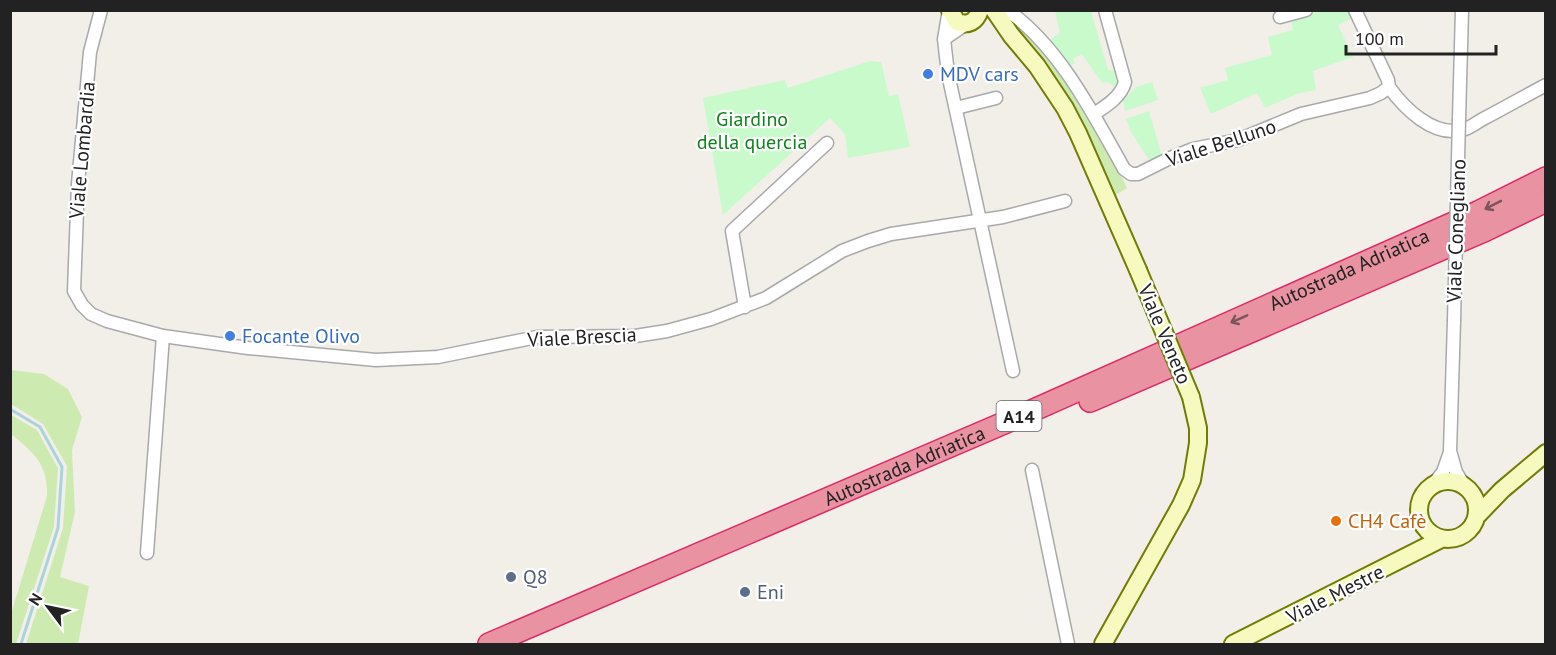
<svg xmlns="http://www.w3.org/2000/svg" width="1556" height="655" font-family="'PT Sans',sans-serif">
	<style>
		.grass { fill: #cdebb0 }
		.park { fill: #c8facc }
		.lines { fill: none; stroke-linecap: round; stroke-linejoin: round }
		.stream { stroke: #aad3df; stroke-width: 3 }
		.street-casing { stroke: #a9a9a9; stroke-width: 15 }
		.secondary-casing { stroke: #707d05; stroke-width: 20 }
		.highway-casing { stroke: #dc2a67; stroke-width: 24 }
		.street { stroke: #fff; stroke-width: 12 }
		.secondary { stroke: #f7fabf; stroke-width: 16 }
		.highway { stroke: #e892a2; stroke-width: 21 }
		.street-bridge-casing { stroke: #a9a9a9; stroke-width: 15; stroke-linecap: butt }
		.secondary-bridge-casing { stroke: #707d05; stroke-width: 20; stroke-linecap: butt }
		.street-bridge { stroke: #fff; stroke-width: 12 }
		.secondary-bridge { stroke: #f7fabf; stroke-width: 16 }
		.oneway { stroke: #7b545c }
		.shop-dot { fill: #3f7fe0; stroke: #fff; stroke-width: 2 }
		.food-dot { fill: #e8710a; stroke: #fff; stroke-width: 2 }
		.service-dot { fill: #5c6f8a; stroke: #fff; stroke-width: 2 }
		.labels { text-anchor: middle; dominant-baseline: central; stroke-width: 4.5; stroke-linejoin: round; paint-order: stroke }
		.shield { fill: #fff; stroke: #646464; stroke-width: 1.5 }
		.shield-label { font-size: 18px; font-weight: bold; fill: #222 }
		.shop-label { font-size: 20px; fill: #366cbe; stroke: #fff; text-anchor: start }
		.park-label { font-size: 20px; fill: #0c8416; stroke: #fff }
		.street-label { font-size: 20px; fill: #222; stroke: #fff }
		.food-label { font-size: 20px; fill: #c56008; stroke: #fff; text-anchor: start }
		.service-label { font-size: 20px; fill: #4e5e75; stroke: #fff; text-anchor: start }
	</style>
	<rect width="100%" height="100%" fill="#f2efe9"/>
	<path class="grass" d="M1003,19L1011,20L1055,65L1098,130L1127,188L1114,196L1103,173Z
		M11,370L44,374L68,389L82,417L72,450L75,512L60,577L89,586L78,644H26L63,528L67,466L43,424L11,404Z
		M11,415L37,430L58,468L54,527L16,644H11V614L47,496C48,464 34,453 11,434Z"/>
	<path class="park" d="M1055,11H1091L1108,70H1113L1117,82L1114,87L1108,82L1102,83L1082,54L1073,59L1075,63L1071,66L1048,41L1060,33Z
		M1321,11H1350L1352,18L1338,25L1353,57L1313,71L1316,90L1297,94L1265,108L1257,93L1211,114L1200,88L1228,80L1225,68L1272,55L1268,37L1293,30L1291,19Z
		M870,61L881,62L889,96L898,94L910,147L848,158L845,134L830,118L723,215L703,98L785,80L788,88Z
		M1152,82L1158,100L1125,111L1123,101L1136,87Z
		M1149,111L1162,156L1149,160L1131,132L1126,119Z"/>
	<g class="lines">
		<path class="stream" d="M10,409L40,427L62,467L58,528L21,644"/>
		<g class="street-casing">
			<path id="street" d="M101,10L90,52L78,184L74,291L82,305L91,314L107,321L163,336L248,348L376,360L438,357L537,337L635,336L667,331L711,319L766,298L842,251L868,241L891,234L1003,217L1065,201
				M949,10L944,39L966,24
				M1007,10C1059,46 1094,115 1124,169L1131,174H1138L1170,158L1193,149L1238,140L1301,114L1370,98L1381,93L1389,87L1388,80L1355,10
				M1280,17L1306,10
				M944,39L948,74L1013,371
				M1389,87C1404,108 1433,137 1462,130C1469,129 1477,122 1483,119C1504,108 1525,96 1546,85
				M956,108L996,98
				M1094,114C1106,106 1121,97 1125,82L1105,10
				M1459,119L1462,10
				M745,307L732,231L827,143
				M1454,321L1450,451L1456,472L1465,487
				M1032,470L1068,644
				M1432,486L1443,472L1450,452
				M147,553L163,336"/>
		</g>
		<g class="secondary-casing">
			<path id="secondary" d="M950,10L957,22C968,26 976,22 980,10
				M994,10L1011,35L1037,66L1065,108L1078,133L1138,270
				M1419 510a29 29 0 1 1 58 0a29 29 0 1 1-58 0Z
				M1476,517L1502,490L1546,453
				M1103,644L1181,505L1192,480L1198,443V428L1191,397
				M1233,644L1441,539"/>
		</g>
		<g class="highway-casing">
			<g id="highway">
				<path d="M1090,401L1486,230L1546,201"/>
				<path id="s1" d="M489,644L1018,417L1478,212L1546,178"/>
			</g>
		</g>
		<use href="#street" class="street"/>
		<use href="#secondary" class="secondary"/>
		<use href="#highway" class="highway"/>
		<g class="street-bridge-casing">
			<path id="street-bridge" d="M1454,321L1459,119"/>
		</g>
		<g class="secondary-bridge-casing">
			<path id="secondary-bridge" d="M1138,270L1191,397"/>
		</g>
		<use href="#street-bridge" class="street-bridge"/>
		<use href="#secondary-bridge" class="secondary-bridge"/>
	</g>
	<defs><path id="oneway-shaft" d="M-6 0H5M1.5-3L5.5 0L1.5 3" fill="none" stroke-width="1.6" stroke-linecap="round" stroke-linejoin="round" transform="scale(1.5)"/></defs>
	<g class="oneway">
		<use href="#oneway-shaft" transform="translate(1493 205) rotate(153)"/>
		<use href="#oneway-shaft" transform="translate(1239 319) rotate(156)"/>
	</g>
	<g class="shop-dot">
		<circle cx="928" cy="74" r="6"/>
		<circle cx="230" cy="336" r="6"/>
	</g>
	<circle class="food-dot" cx="1336" cy="521" r="6"/>
	<g class="service-dot">
		<circle cx="511" cy="577" r="6"/>
		<circle cx="745" cy="592" r="6"/>
	</g>
	<g class="labels">
		<rect class="shield" x="996.5" y="401" width="45" height="30" rx="4.5"/>
		<g class="shield-label">
			<text x="1019" y="416">A14</text>
		</g>
		<g class="shop-label">
			<text x="940" y="74">MDV cars</text>
			<text x="242" y="336">Focante Olivo</text>
		</g>
		<g class="park-label">
			<text x="752" y="119">Giardino<tspan x="752" dy="23">della quercia</tspan></text>
		</g>
		<g class="street-label">
			<text transform="translate(1221 143) rotate(-18)">Viale Belluno</text>
			<text transform="translate(82 150) rotate(-85)">Viale Lombardia</text>
			<text transform="translate(1456 231) rotate(-88)">Viale Conegliano</text>
			<text stroke="none"><textPath href="#s1" startOffset="938">Autostrada Adriatica</textPath></text>
			<text transform="translate(1165 334) rotate(67)">Viale Veneto</text>
			<text transform="translate(582 337) rotate(-3)">Viale Brescia</text>
			<text stroke="none"><textPath href="#s1" startOffset="452">Autostrada Adriatica</textPath></text>
			<text transform="translate(1335 594) rotate(-27)">Viale Mestre</text>
		</g>
		<g class="food-label">
			<text x="1348" y="521">CH4 Cafè</text>
		</g>
		<g class="service-label">
			<text x="523" y="577">Q8</text>
			<text x="757" y="592">Eni</text>
		</g>
	</g>
	<rect width="1556" height="655" fill="none" stroke="#222222" stroke-width="24"/>
	<g transform="translate(48 607) rotate(302)" stroke="#ffffff" stroke-width="4.5" paint-order="stroke">
	<path d="M0-4.5L10 22L0 15L-10 22Z" fill="#222222"/>
	<text y="-9" font-size="16" font-weight="bold" text-anchor="middle" fill="#222222">N</text>
	</g>
	<path d="M1346 45v9h150v-9" fill="none" stroke="#222222" stroke-width="3"/>
	<text x="1355" y="45" font-size="18" fill="#222222" stroke="#ffffff" stroke-width="4.5" paint-order="stroke">100 m</text>
</svg>
